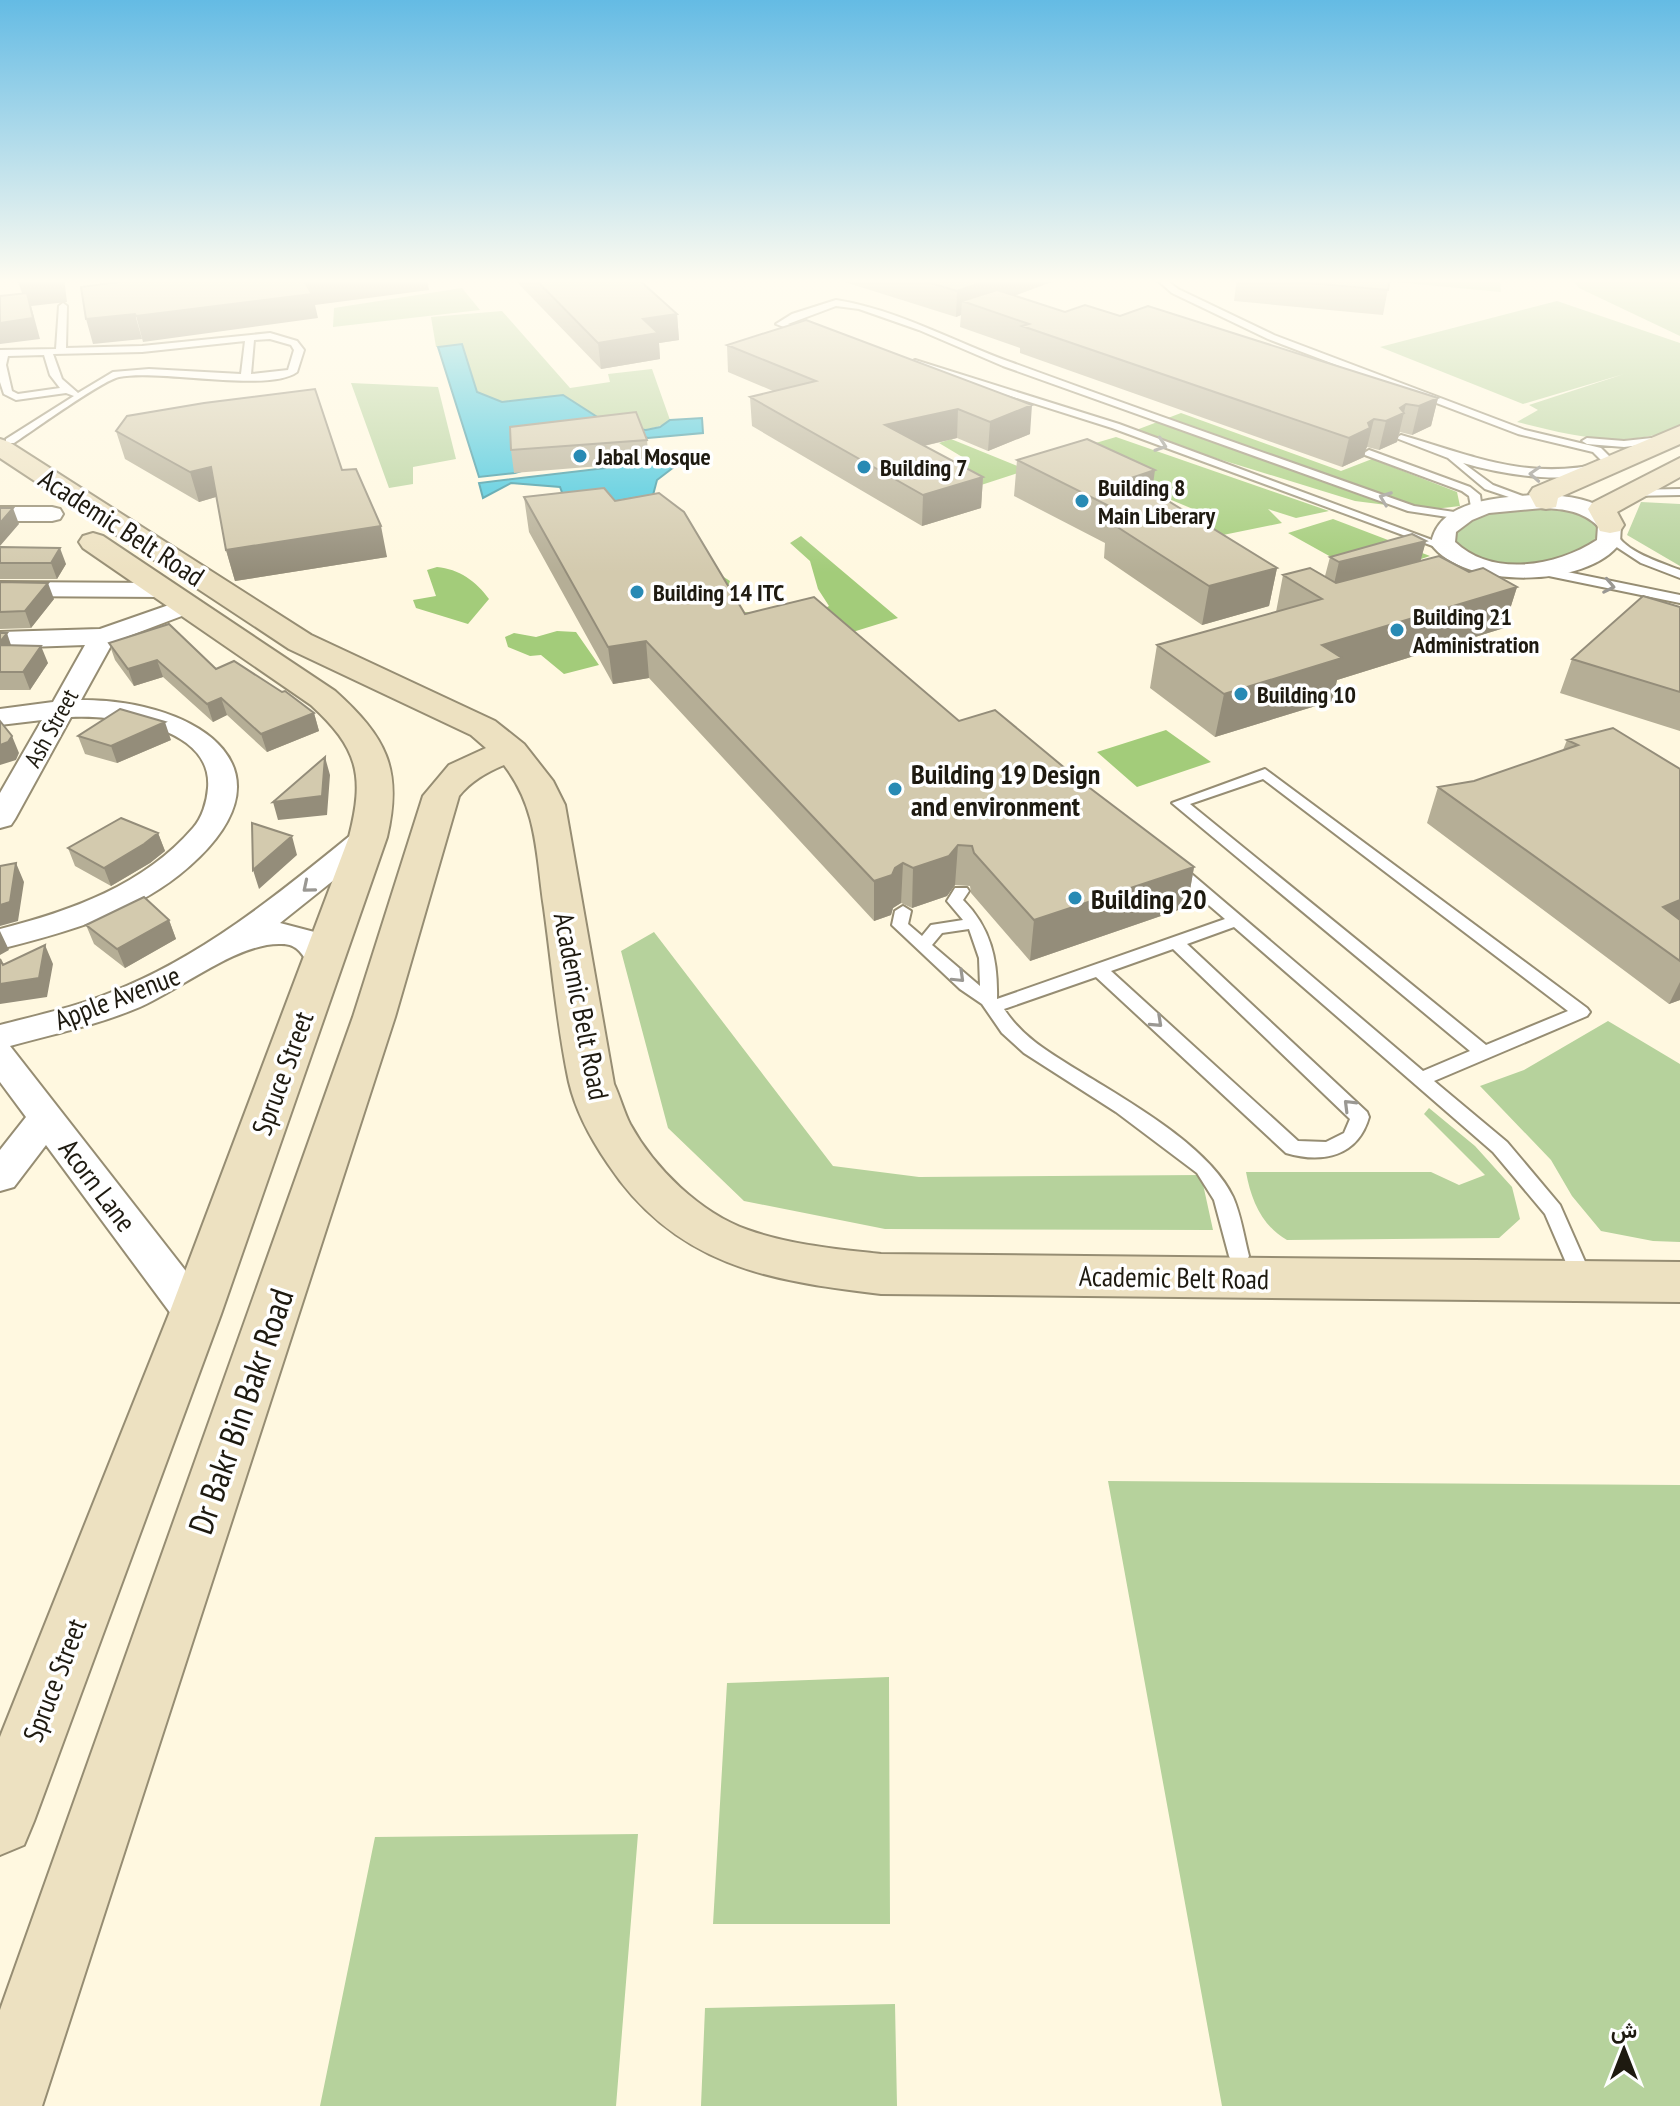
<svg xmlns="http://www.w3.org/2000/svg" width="1680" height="2106" font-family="'PT Sans Narrow',Vazirmatn,sans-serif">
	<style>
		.green { fill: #b6d29c }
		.forest { fill: #a3cc7a }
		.water { fill: #3ec5dd; stroke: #3492a0; stroke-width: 2 }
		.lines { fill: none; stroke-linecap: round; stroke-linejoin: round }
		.lane-casing { stroke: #968d73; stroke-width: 4 }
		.street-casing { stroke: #968d73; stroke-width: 4 }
		.secondary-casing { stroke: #968d73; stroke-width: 4 }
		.lane { fill: #fff; fill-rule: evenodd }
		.street { fill: #fff; fill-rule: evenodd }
		.secondary { fill: #ede1c1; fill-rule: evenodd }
		.wall { fill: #b5ae96 }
		.shaded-wall { fill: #948d7a }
		.building { fill: #d3caae; stroke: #948d7a; stroke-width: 2 }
		.oneway { stroke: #9a9893 }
		.poi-dot { fill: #288ab4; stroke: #fff; stroke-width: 3 }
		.labels { text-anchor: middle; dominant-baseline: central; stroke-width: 7; stroke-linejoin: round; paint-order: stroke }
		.far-poi-label { font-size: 24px; font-weight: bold; fill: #1e1a10; stroke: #fff; text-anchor: start }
		.far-street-label { font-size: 24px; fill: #1e1a10; stroke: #fff }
		.street-label { font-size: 28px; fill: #1e1a10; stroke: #fff }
		.poi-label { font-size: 28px; font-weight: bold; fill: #1e1a10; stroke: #fff; text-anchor: start }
		.near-street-label { font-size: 34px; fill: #1e1a10; stroke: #fff }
	</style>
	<rect width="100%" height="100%" fill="#fff8e0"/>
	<path class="green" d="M1352,278H1500L1501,292Z
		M1570,278H1628L1680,283V336L1579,288Z
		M462,288L480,310L333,327L334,308Z
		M1557,301L1680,343V426C1628,451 1569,435 1517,422L1538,410L1529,405L1624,374L1523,404L1380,347Z
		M502,311L570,388L610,382L608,374L652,369L670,420C635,447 564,411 525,402C517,400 508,403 500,401C492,400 484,395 477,392L462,345L436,347L431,317Z
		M351,383L438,387L456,459L413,467V484L389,488Z
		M1641,502L1680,504V566L1627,535Z
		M1530,505L1582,512L1598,525L1599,534C1579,562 1500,573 1470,557C1464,553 1457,545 1452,540C1466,511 1502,510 1530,505Z
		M654,932L833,1166L919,1177L1201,1175L1213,1230L885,1229L744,1201L668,1128L621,951Z
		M1608,1021L1680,1064V1242L1653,1241L1601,1231L1572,1196L1551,1160L1480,1086L1524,1070Z
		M1429,1108L1475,1146L1512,1187L1520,1219L1499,1238L1287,1240C1262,1226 1251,1200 1246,1172H1431L1459,1185L1485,1175L1424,1114Z
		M1108,1481L1680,1485V2106H1222Z
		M889,1677L890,1924H713L727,1683Z
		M638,1834L616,2106H320L375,1837Z
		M895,2004L897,2106H701L705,2008Z"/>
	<path class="forest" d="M1181,413L1341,471L1372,459L1457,492L1460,506L1426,510L1355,501L1131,432Z
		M1116,437L1329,511L1296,518L1268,509L1282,523L1223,535L1195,526L1212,517L1088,465L1065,452Z
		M951,439L1027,470L975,487L928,468L964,458L939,443Z
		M1333,519L1430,556L1367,577L1288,533Z
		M801,536L898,618L830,639L749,648L719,574L730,581L726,592L738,612L815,614L829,606L818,589L810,561L790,543Z
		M437,567C459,569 476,581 489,599L468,624L416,608L413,600L436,596L427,570Z
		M557,631L576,632L599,665L564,674L541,655L530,656L508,647L505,637L514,633L536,637Z
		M1166,730L1211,762L1137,787L1097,752Z"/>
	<path class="water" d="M462,344L477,392L502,402L563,395L613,427L646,430L660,427L670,420L702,418L703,433L648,438L638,435L515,473L479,477L438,347Z
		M699,457L702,462L674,467L657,480L653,495L568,509L560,487L511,483L483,498L479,483Z"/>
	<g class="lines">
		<g class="lane-casing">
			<path id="lane" d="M1155,278H1164L1178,289L1274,335L1525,430L1601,448L1617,464C1579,488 1505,475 1463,463L1493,485L1539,502L1533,505L1485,489L1448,458L1396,438L1401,435C1473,456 1527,481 1604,463L1593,452L1518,434L1268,339L1172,293Z
				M836,300C899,310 954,342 1013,363C1146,412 1280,458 1414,506L1461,513L1467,516L1461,519L1408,511L1003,366L919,330L859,309L836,306L788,324L813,332L810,337L776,324L792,314Z
				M63,303L67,306L66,348L142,346L270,333L297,341L304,350L297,372C269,393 160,369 119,377C101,381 34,430 14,443H6V439L74,396L66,393L16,400L4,394L0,382V350L56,349L59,306ZM270,339L291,345L294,350L288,370L251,374L254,340ZM245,341L241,374L149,369L113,372L78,393L62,379L53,354L142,352ZM44,355L50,375L60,388L18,394L12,391L6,365L8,356Z
				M915,360L1119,424L1451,547L1441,549L1112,428L912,365L910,363Z
				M1661,437L1665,438V442L1624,447L1587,444L1582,441L1587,438L1624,441Z
				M1369,450L1470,487L1480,495L1482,510L1472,512L1469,496L1462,491L1365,455L1364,453Z
				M1680,489V495L1629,496L1623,493L1629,490Z
				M1607,531H1615C1624,552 1660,562 1680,570V578L1641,563L1609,542Z
				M1538,566L1680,595V603L1534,573L1532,570Z
				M1265,769L1587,1008L1590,1012L1587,1016L1434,1081L1507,1142L1560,1205L1594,1282L1591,1288L1584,1290L1577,1288L1545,1214L1493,1152L1234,927L1187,944L1367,1112L1369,1117C1358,1156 1323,1164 1286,1153L1096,977L1004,1009C1023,1038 1050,1053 1079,1071C1126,1100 1209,1146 1233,1197C1241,1215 1244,1237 1249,1256L1246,1262L1239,1264L1232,1262L1229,1256L1214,1200L1197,1173L1116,1112L1024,1053L1002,1033L982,1004L960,989L892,925L895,911L903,906L911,911L908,924L922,936L931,925L963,920L947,901L955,888H967L969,891L963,900C991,928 998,960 997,999L1225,919L1169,871L1167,868L1175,863L1181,865L1423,1071L1470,1051L1172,803ZM1263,779L1568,1011L1486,1045L1190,804ZM969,929L979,958L980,986L932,945L942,933ZM1173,949L1350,1119L1344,1133L1326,1142L1298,1141L1111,971Z"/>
		</g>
		<g class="street-casing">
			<path id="street" d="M1533,495C1565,495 1601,497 1621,525L1620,543C1588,588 1464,590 1431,544C1438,500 1497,498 1533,495ZM1543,508C1565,509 1582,511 1598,526L1597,540C1557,566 1493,578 1455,542L1456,532L1472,520L1489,513Z
				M0,507H52L60,509L63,514L60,519L52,521H0Z
				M0,582L162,583L171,585L174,590L171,595L162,597L0,596Z
				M186,599L195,601L198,606L195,611L113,642L81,700C200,700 307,772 179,875C127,916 63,933 0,949V929C71,911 144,885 193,828C202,818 207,802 208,788C213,726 115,715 71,717L15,819L11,825L0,828V793L42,720L0,725V709L53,702L85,645L0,648V632L100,629Z
				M368,828L379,830L383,837L379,844L280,923L322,934L340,960L335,968L323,971L311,968C302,954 298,943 279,944C236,944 181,989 140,1007C98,1025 53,1034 10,1046L210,1302L216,1314L210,1326L195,1331L180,1326L46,1145L14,1187L0,1191V1150L26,1117L0,1082V1025C38,1015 76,1007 112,992C204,956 281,892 357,830Z"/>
		</g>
		<g class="secondary-casing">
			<path id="secondary" d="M1680,426V444L1558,498L1556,507L1546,509L1536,507L1529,494L1533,488Z
				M0,439L9,442L311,635L495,721L524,744L553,781L565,805L614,1084C620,1097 624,1112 630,1124C654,1168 700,1213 748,1230C791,1245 836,1249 881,1254L1680,1262V1302L881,1294C768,1281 675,1265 608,1164C591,1139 576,1112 569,1082C557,1026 552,966 544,908C536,855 538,809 504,765C487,772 471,781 459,796L395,1017L42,2106H0V2010L353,1017L423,796L449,765L486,748L471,735L289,649L0,458Z
				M1680,458V477L1617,512L1624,525L1620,531L1610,533L1600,531L1588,509L1592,503Z
				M93,533L103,536L335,691C386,737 403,769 387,837L221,1314L34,1821L24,1845L0,1855V1737L169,1314L349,837C365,775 358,748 311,705L83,548L79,542L83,536Z"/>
		</g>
		<use href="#lane" class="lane"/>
		<use href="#street" class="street"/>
		<use href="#secondary" class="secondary"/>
	</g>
	<path class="wall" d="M513,278H637L677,314L679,340L659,343L660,359L601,369Z
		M832,278H1062L1014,296L1065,312L1120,316L1438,398L1431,426L1412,435L1400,432L1397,442L1379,450L1367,447L1366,449L1364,457L1342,467L1020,353V348L960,327L961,315L956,317Z
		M1237,278H1390L1383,315L1234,301Z
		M806,320L1030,434L988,451L957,438L924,446L983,477L981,508L922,526L752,426L750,397L773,391L728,372L727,345Z
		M116,431L342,470L387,557L235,581L226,550L216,497L199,502L125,459Z
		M647,440L649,462L514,473L511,450Z
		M1017,460L1152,491L1277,568L1269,606L1202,625L1104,558L1105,543L1014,496Z
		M524,497L615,501L745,614L959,721L1078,779L1194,867L1187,907L1030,961L971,893L970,886L955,885L947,896L912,908L901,903L893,908L891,915L874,921L649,678L613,684L529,532Z
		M1426,541L1420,561L1469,572L1517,587L1504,628L1337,680L1332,701L1215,737L1150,688L1157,645L1276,612L1283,575L1325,576L1330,557Z
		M0,547L66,564L57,579H0Z
		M0,582L54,599L31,628L0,629Z
		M1680,607V731L1560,693L1572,659Z
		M0,633L11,646L48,663L30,690H0Z
		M109,643L216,669L314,713L319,731L267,752L227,715L213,722L163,677L134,686L115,660Z
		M78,736L171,740L117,763L85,754Z
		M1567,740L1680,769V1000L1669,1004L1427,823L1438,787L1474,781L1563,750Z
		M158,833L165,851L150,863L111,886L75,866L68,848Z
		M169,920L176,939L125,968L94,944L86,925Z"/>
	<path class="shaded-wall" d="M52,278H64L67,302L31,306L40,339L0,344V323L27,306L18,282Z
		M327,278H427L429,290L315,305L318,318L143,342L136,316L304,281Z
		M994,278H1062L981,308L962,301L961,315L956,317L957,291Z
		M135,314L142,339L93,344L86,319Z
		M677,314L679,340L659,343L660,359L601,369L598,343L643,319Z
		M1438,398L1431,426L1412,435L1419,406Z
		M1406,404L1397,442L1379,450L1386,421Z
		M1032,405L1030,434L988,451L990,422Z
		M958,409L957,438L884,455L885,425Z
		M1374,419L1367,447L1366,449L1364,457L1342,467L1349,438Z
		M211,467L219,496L199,502L190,472Z
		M1155,470L1150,506L1131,478Z
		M983,477L981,508L922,526L923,495Z
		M13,508L19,524L0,546V523Z
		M381,526L387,557L235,581L226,550Z
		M1426,541L1413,588L1328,610L1339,562Z
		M60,548L66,564L57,579L51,563Z
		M1277,568L1269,606L1202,625L1209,586Z
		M48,583L54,599L31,628L25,611Z
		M1517,587L1504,628L1337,680L1332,701L1215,737L1224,694L1322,645Z
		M7,633L13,651L0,652V642Z
		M646,641L649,678L613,684L608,647Z
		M41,646L48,663L30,690L23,672Z
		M157,660L163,677L134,686L128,669Z
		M221,698L227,715L213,722L207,704Z
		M314,713L319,731L267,752L261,734Z
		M165,722L171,740L117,763L111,746Z
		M12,736L19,753L16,760L0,765V745Z
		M325,757L330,775L327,815L278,820L273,802Z
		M158,833L165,851L150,863L111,886L104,868Z
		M292,836L297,855L259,889L253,870Z
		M958,845L955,885L947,896L912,908L913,868Z
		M16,863L24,882L18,921L0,926V905Z
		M903,863L901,903L893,908L891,915L874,921V881Z
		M1194,867L1187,907L1030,961L1034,920Z
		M1680,900V930L1663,907Z
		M169,920L176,939L125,968L117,949Z
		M0,931L9,950L0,955Z
		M45,945L53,964L47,997L0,1004V984Z
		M1680,982V1000L1669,1004Z"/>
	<path class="building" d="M18,278H52L18,282Z
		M117,278H327L304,281L312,294L136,316L135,314L86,319L81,287L119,282Z
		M534,278H637L677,314L643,319L658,333L598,343Z
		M914,278H994L957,291Z
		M1252,278H1390L1388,290Z
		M997,290L1065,312L1085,305L1120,316L1148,306L1438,398L1419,406L1406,404L1400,408L1404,413L1386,421L1374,419L1368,423L1370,428L1349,438L1022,326L1029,324L962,301Z
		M27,293L33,318L0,323V296Z
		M806,320L1032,405L990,422L958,409L885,425L983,477L923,495L750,397L816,381L727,345Z
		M315,389L342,470L356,469L381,526L226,550L211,467L190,472L116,431L127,416L204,403Z
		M636,412L647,440L511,450L510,427Z
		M1087,439L1155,470L1131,478L1277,568L1209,586L1108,521L1129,516L1017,460Z
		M604,488L615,501L659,493L684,512L745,614L814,597L959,721L995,710L1078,779L1194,867L1034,920L974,853L972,846L958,845L949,856L913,868L903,863L895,868L892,875L874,881L646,641L608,647L524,497Z
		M0,508H13L0,523Z
		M1412,534L1426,541L1339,562L1330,557Z
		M0,547L60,548L51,563H0Z
		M1439,556L1469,572L1483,568L1517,587L1322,645L1342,658L1224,694L1157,645L1322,599L1283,575L1310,568L1336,583Z
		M0,582L48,583L25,611L0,612Z
		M1643,596L1680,607V692L1572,659Z
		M169,624L216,669L234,661L282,692L285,691L314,713L261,734L221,698L207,704L157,660L128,669L109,643Z
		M0,633H7L0,642Z
		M0,645L41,646L23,672H0Z
		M120,709L165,722L111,746L78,736Z
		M0,721L12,736L8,742L0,745Z
		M1613,728L1680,769V900L1663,907L1680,920V961L1438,787L1474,781L1578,745L1567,740Z
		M325,757L322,796L273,802Z
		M121,818L158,833L144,844L104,868L68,848Z
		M252,823L292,836L253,870Z
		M16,863L10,902L0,905V866Z
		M144,897L169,920L117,949L86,925Z
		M45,945L39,978L0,984V959L3,965Z"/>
	<defs><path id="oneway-chevron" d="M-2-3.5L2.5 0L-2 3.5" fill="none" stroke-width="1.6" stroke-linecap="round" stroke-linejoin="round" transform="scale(2)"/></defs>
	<g class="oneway">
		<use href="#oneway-chevron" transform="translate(1161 445) rotate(19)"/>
		<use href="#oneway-chevron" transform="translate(1535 474) rotate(-177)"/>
		<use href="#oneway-chevron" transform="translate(1385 498) rotate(-159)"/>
		<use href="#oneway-chevron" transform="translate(1609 586) rotate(11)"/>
		<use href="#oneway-chevron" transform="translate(308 887) rotate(140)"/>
		<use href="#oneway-chevron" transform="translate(959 977) rotate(44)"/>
		<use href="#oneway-chevron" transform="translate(1157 1022) rotate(43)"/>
		<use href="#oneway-chevron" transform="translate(1349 1105) rotate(-135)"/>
	</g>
	<linearGradient id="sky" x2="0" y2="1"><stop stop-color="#64bbe4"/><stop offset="0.49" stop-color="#fffcf1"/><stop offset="1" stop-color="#fffcf1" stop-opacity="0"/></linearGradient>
	<rect width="1680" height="573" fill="url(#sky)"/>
	<g class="poi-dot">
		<circle cx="580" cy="456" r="8"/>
		<circle cx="864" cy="467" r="8"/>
		<circle cx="1082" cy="501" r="8"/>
		<circle cx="637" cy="592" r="8"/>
		<circle cx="1397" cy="630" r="8"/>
		<circle cx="1241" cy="694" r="8"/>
		<circle cx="895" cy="789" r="8"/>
		<circle cx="1075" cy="898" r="8"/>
	</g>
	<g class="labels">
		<g class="far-poi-label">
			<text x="596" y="456">Jabal Mosque</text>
			<text x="880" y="467">Building 7</text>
			<text x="1098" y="487">Building 8<tspan x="1098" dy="28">Main Liberary</tspan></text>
			<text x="653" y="592">Building 14 ITC</text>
			<text x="1413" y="616">Building 21<tspan x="1413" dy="28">Administration</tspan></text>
			<text x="1257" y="694">Building 10</text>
		</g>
		<g class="far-street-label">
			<text transform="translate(51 728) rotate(-61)">Ash Street</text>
		</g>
		<g class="street-label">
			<text transform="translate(122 527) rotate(33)">Academic Belt Road</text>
			<text transform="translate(117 997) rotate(-21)">Apple Avenue</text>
			<text transform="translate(582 1006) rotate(79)">Academic Belt Road</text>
			<text transform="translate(282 1073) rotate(-70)">Spruce Street</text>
			<text transform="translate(98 1185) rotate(53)">Acorn Lane</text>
			<text transform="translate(1174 1277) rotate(1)">Academic Belt Road</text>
			<text transform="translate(54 1680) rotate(-69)">Spruce Street</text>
		</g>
		<g class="poi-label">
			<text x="911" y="773">Building 19 Design<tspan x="911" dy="32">and environment</tspan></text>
			<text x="1091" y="898">Building 20</text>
		</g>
		<g class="near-street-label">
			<text transform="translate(240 1411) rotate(-71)">Dr Bakr Bin Bakr Road</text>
		</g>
	</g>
	<g transform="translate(1624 2050)" stroke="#ffffff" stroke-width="6" paint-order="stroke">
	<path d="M0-6L14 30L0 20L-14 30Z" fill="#1e1a10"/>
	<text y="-12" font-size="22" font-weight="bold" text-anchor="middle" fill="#1e1a10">ش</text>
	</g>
</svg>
